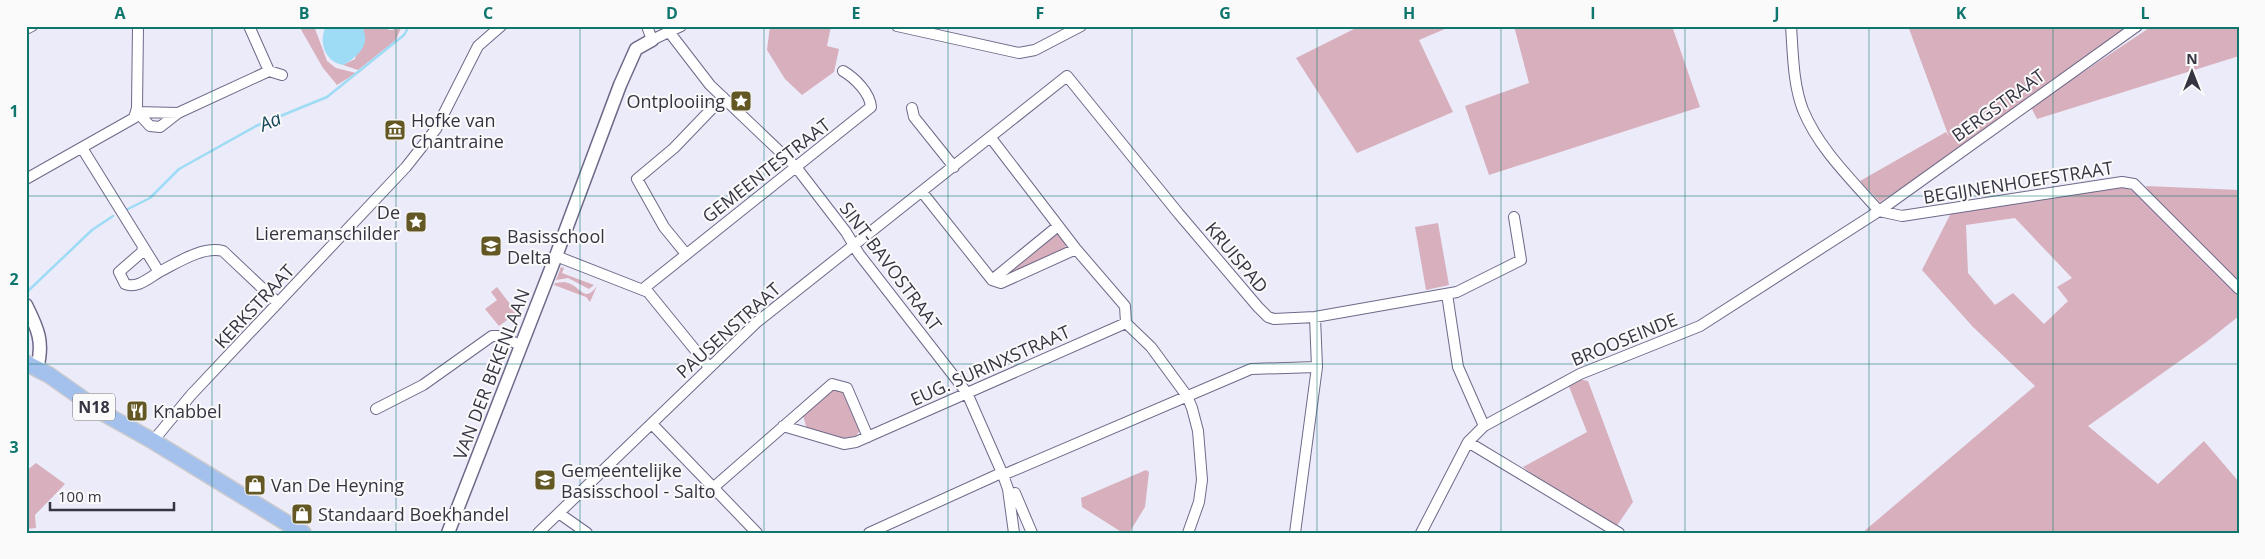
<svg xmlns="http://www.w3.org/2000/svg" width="2265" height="559" font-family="'Open Sans',sans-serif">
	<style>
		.green { fill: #d8afbc; fill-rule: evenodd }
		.water { fill: #9edbf4 }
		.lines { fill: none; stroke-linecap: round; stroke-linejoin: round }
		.stream { stroke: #9edbf4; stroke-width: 2.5 }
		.minor-casing { stroke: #6e6989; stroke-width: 12 }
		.tertiary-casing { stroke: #6e6989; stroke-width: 15 }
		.primary-casing { stroke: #cbcace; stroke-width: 18 }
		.minor { stroke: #fff; stroke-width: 10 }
		.tertiary { stroke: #fff; stroke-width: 12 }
		.primary { stroke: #a3c1ec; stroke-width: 15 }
		.grid { fill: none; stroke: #0f766e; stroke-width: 1; stroke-opacity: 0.55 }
		.labels { text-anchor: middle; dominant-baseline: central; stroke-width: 4; stroke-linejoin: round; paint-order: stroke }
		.shield { fill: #fafafa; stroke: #716f79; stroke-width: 1 }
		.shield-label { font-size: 16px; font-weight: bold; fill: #363442 }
		.poi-label { font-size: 18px; fill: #363442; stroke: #fafafa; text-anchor: start }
		.street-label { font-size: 18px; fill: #363442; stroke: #fafafa }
		.water-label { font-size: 19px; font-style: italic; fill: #144759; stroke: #fafafa }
		.neatline { fill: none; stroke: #0f766e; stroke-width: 2 }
		.grid-label { font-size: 16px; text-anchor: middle; font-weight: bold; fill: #0f766e }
	</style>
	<rect width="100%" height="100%" fill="#ecebf9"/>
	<path class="green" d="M299,26H314L327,61L336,68L356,73L337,85L323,68Z
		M361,26H385L389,30H393L398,26L401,28L396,40L358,70L343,65L355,59L364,31Z
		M770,26H831L827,46L839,49L834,72L802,95L785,79L767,50Z
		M1360,26H1452L1419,40L1453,112L1357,153L1296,58Z
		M1514,26H1672L1700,107L1489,175L1465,106L1529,83Z
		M1908,26H2127L1955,153L1880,202L1860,181L1946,132L1949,137Z
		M2152,26H2239V56L2037,119L2031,107Z
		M2122,186L2135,192L2226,278L2239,294V316L2205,343L2088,426L2158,484L2204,441L2239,482V533H1862L2035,386L1973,327L1922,270L1951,213ZM2015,218L2072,278L2057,287L2068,301L2044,324L2013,293L1995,305L1968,273L1966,225Z
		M2146,186L2239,190V282L2149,192Z
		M1438,223L1449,285L1426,290L1415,227Z
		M1058,235L1066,242L1065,251L1004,279L1002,275L1052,236Z
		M561,267L564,268L562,273L594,285L589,289L568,278L556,280Z
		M564,282C581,284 583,305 597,286L590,302L586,297L554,285L555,283Z
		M497,287L517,313L499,326L485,309L497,300L491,292Z
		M1578,379L1588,381L1633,502L1616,527L1566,499L1523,467L1587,432L1568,384Z
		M835,388L843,391L861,427C855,450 822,433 807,429L803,416Z
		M36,463L65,484L35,515L36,528L26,529V471Z
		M1146,470L1149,472L1145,507L1129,533H1123L1082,507L1081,498Z"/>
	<path class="water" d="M326,26H361C373,43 357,58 343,65C325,62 318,42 326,26Z"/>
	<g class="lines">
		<path class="stream" d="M126,210L150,198L179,169L256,126L327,97L404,35L409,26
			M28,291L92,230L113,216"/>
		<g class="minor-casing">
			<path id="minor" d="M647,26L652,40L681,26
				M897,26L1019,53L1035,50L1081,26
				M1791,26C1793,54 1793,84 1803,110C1819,149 1852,180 1879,211
				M26,29L32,26
				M670,33L710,85L796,167L846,232L859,254L967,393L1003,475L1008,489L1014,533
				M269,71L282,75
				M912,108L914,117L954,167
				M137,112L150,126L160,127L178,113L269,71L249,26
				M137,112L178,113
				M991,138L1076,249L1125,306L1126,323L1151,347L1187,396L1192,408L1198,431L1202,480L1199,502L1188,533
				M82,148L159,272C177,263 202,246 223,251L278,303
				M26,179L134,118L137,108L138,26
				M922,192L992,280L1001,283L1076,249
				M1879,211L1902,216L2122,182L2134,184L2239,289
				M143,247L142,252L119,272L125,284C137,289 149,278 159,272
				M686,254L664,227L637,179L674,148L723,97
				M556,256L648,292L709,367
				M992,280L1058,226
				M643,289L871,107C870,93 855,78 843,71
				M1447,294L1458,367L1484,426
				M376,409L423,385L492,336H500L520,345
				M652,424L757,533
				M783,426L844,444L856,442L1126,323
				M153,441L191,395L406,167L436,129L478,46L501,26
				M1468,442L1619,533
				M714,487L832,384L847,388L868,437
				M1015,493L1032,533
				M560,514L587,533
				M538,533L757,322L1067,76L1179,214L1258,307L1268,317L1274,319L1315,317L1457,292L1521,260L1514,217
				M869,533L999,474L1003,475L1251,369L1317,367
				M1295,533L1317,367L1315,317
				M1421,533L1468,442L1484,426L1580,374L1700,326L1879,211L2137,26"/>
		</g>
		<g class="tertiary-casing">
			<path id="tertiary" d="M26,305C38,329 44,342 37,369
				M448,533L556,256L620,85L636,49L652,40"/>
		</g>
		<g class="primary-casing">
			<path id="primary" d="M26,363L49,375L103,413L153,441L303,533"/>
		</g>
		<use href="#minor" class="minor"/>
		<use href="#tertiary" class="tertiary"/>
		<use href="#primary" class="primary"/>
	</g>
	<path class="grid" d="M212,26V533M396,26V533M580,26V533M764,26V533M948,26V533M1132,26V533M1317,26V533M1501,26V533M1685,26V533M1869,26V533M2053,26V533M26,196H2239M26,364H2239"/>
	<defs>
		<g id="sight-square" transform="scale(1.125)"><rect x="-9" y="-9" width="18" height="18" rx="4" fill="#635724" stroke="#fafafa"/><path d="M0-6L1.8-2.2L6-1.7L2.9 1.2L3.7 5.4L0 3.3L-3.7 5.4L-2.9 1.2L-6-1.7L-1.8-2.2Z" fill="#fff"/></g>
		<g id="museum-square" transform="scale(1.125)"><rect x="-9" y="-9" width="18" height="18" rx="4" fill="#635724" stroke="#fafafa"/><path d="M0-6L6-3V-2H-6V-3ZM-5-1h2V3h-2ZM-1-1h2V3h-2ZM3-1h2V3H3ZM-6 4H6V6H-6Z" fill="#fff"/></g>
		<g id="school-square" transform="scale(1.125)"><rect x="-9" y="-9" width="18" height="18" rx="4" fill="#635724" stroke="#fafafa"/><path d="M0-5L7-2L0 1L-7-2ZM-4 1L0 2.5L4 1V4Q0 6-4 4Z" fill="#fff"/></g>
		<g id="restaurant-square" transform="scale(1.125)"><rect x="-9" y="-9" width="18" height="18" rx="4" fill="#635724" stroke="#fafafa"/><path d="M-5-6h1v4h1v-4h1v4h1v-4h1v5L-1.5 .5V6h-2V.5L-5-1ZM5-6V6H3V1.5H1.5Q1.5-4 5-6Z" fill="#fff"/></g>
		<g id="shop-square" transform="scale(1.125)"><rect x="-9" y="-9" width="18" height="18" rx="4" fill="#635724" stroke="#fafafa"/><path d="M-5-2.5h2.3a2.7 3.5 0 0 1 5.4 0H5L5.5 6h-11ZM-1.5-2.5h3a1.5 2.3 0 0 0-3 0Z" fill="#fff"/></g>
	</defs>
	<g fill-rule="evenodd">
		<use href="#sight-square" x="741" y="101"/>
		<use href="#museum-square" x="395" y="130"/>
		<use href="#sight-square" x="416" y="222"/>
		<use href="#school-square" x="491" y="246"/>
		<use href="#restaurant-square" x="137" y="411"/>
		<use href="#school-square" x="545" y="480"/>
		<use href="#shop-square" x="255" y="485"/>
		<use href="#shop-square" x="302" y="514"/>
	</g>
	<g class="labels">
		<rect class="shield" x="73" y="393.5" width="42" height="27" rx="4"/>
		<g class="shield-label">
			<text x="94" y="407">N18</text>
		</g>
		<g class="poi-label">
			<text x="725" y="101" text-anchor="end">Ontplooiing</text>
			<text x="411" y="120">Hofke van<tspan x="411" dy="21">Chantraine</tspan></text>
			<text x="400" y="212" text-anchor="end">De<tspan x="400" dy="21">Lieremanschilder</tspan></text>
			<text x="507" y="236">Basisschool<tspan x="507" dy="21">Delta</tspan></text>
			<text x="153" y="411">Knabbel</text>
			<text x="561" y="470">Gemeentelijke<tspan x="561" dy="21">Basisschool - Salto</tspan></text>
			<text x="271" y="485">Van De Heyning</text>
			<text x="318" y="514">Standaard Boekhandel</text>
		</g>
		<g class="street-label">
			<text transform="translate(1998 105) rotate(-36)">BERGSTRAAT</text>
			<text transform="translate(766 170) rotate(-38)">GEMEENTESTRAAT</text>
			<text transform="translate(2018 182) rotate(-9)">BEGIJNENHOEFSTRAAT</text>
			<text transform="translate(1237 257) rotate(50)">KRUISPAD</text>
			<text transform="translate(891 266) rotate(53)">SINT-BAVOSTRAAT</text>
			<text transform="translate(254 306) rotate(-47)">KERKSTRAAT</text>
			<text transform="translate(728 330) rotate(-42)">PAUSENSTRAAT</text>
			<text transform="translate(1624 339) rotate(-22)">BROOSEINDE</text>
			<text transform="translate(990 365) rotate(-24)">EUG. SURINXSTRAAT</text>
			<text transform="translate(491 374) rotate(-69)">VAN DER BEKENLAAN</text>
		</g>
		<g class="water-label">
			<text transform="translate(270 121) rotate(-23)">Aa</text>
		</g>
	</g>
	<rect width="2265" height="559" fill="none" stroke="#fafafa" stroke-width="55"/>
	<g transform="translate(2192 72)" stroke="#fafafa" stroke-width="4" paint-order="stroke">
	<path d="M0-4L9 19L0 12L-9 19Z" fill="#363442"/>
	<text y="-8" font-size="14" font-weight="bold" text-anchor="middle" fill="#363442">N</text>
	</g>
	<path d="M50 502v8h124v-8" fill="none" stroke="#363442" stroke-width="2.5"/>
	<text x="58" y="502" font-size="15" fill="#363442" stroke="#fafafa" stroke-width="4" paint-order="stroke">100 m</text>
	<rect x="28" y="28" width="2210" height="504" class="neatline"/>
	<g class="grid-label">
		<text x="120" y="19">A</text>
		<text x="304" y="19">B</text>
		<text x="488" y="19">C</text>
		<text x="672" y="19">D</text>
		<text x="856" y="19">E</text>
		<text x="1040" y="19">F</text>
		<text x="1225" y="19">G</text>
		<text x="1409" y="19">H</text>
		<text x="1593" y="19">I</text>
		<text x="1777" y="19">J</text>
		<text x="1961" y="19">K</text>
		<text x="2145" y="19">L</text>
		<text x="14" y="117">1</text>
		<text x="14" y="285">2</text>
		<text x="14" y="453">3</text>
	</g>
</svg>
